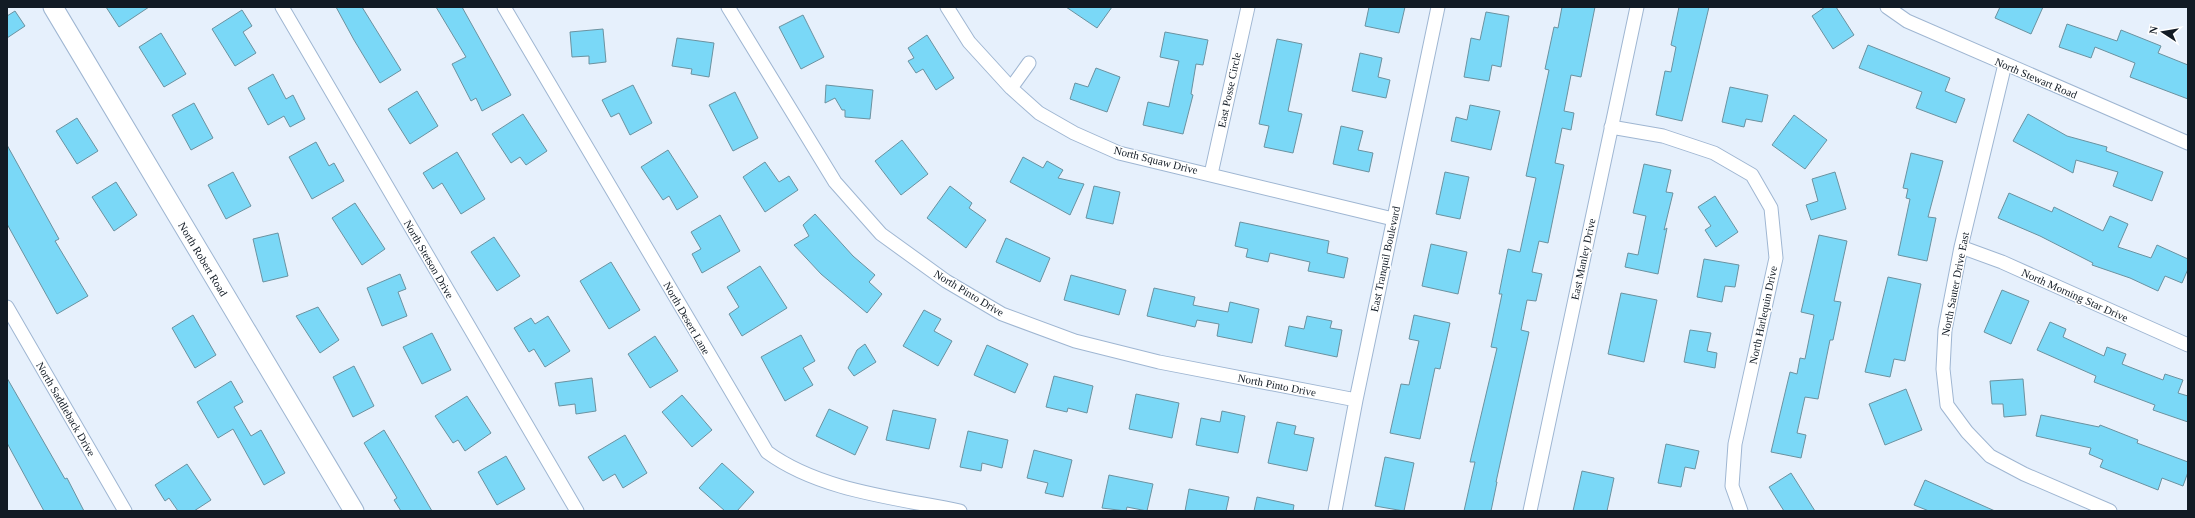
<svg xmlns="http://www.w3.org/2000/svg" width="2195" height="518" font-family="Georgia,serif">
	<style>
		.building { fill: #7ad8f7; stroke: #6b92a0 }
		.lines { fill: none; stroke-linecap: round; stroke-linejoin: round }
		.minor-casing { stroke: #9fb6d2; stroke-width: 15 }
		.secondary-casing { stroke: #9fb6d2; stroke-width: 21 }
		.minor { stroke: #fff; stroke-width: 13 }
		.secondary { stroke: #fff; stroke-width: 19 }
		.labels { text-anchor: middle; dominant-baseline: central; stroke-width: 3; stroke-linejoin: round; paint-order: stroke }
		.street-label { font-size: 11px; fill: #121b25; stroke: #fff }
	</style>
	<rect width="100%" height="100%" fill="#e6f0fc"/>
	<path class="building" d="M106,7H149L119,27Z
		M336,7H362L401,70L380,83L354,40Z
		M436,7H462L511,95L482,111L476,98L471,101L452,64L466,57Z
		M1066,7H1112L1097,28Z
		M1369,7H1405L1399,33L1365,26Z
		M1562,7H1595L1581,77L1571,75L1564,111L1574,113L1571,130L1562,128L1555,163L1564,165L1548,243L1539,241L1532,272L1542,274L1536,301L1527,300L1521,330L1529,332L1496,482H1497L1491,511H1464L1475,462H1470L1497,348L1491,347L1502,294H1499L1508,249L1520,252L1536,178L1526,176L1549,70L1545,69L1554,27L1558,28Z
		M1679,7H1709L1682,121L1656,115L1665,71L1671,72L1676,47L1671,45Z
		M1825,7H1836L1854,35L1833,49L1812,16Z
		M2000,7H2043L2031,34L1995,18Z
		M242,10L252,26L243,32L256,53L235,66L212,29Z
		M15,11L25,26L7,38V16Z
		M1486,12L1509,16L1501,67L1492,65L1489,81L1464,77L1471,38L1480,40Z
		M803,15L824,57L801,69L779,27Z
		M2067,24L2117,41L2121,30L2161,46L2158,53L2188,65V99L2130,77L2135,63L2095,47L2091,58L2059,47Z
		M603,29L606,62L589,64V56L572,57L570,32Z
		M1165,32L1208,40L1203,65L1196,64L1191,94L1193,95L1183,134L1143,125L1148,102L1169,107L1174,83L1179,61L1160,57Z
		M161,33L186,74L164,87L139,47Z
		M927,35L954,78L936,90L923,69L916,73L908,61L914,58L908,48Z
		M677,38L714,43L709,77L691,74L692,69L672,66Z
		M1277,39L1302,44L1288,111L1302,114L1293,153L1264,147L1269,126L1259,124Z
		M1868,45L1950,78L1945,91L1965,99L1956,123L1916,108L1922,92L1859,68Z
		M1360,53L1382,58L1378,77L1390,80L1386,98L1352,91Z
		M1096,68L1120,77L1107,112L1070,99L1075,83L1088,87Z
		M273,74L286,99L293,95L305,119L290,127L284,116L268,125L248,88Z
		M633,85L652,123L630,135L619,113L611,117L602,100Z
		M826,85L873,90L870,119L845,117V110H842L835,98L825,103Z
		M1730,87L1768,95L1762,122L1746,119L1744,127L1722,122Z
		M417,91L438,126L410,144L388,109Z
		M735,92L758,138L733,151L709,105Z
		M194,103L213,138L191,150L172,115Z
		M1470,105L1500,111L1491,150L1451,141L1456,117L1467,120Z
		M523,114L547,151L526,165L520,157L511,163L492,134Z
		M2028,114L2067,136L2107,147L2106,151L2163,172L2152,201L2113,186L2118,172L2076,160L2073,173L2013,141Z
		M1794,115L1827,140L1805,169L1772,145Z
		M77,118L98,151L77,164L56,131Z
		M1341,126L1363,131L1358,150L1373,153L1369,172L1333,164Z
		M902,140L928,174L901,195L875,161Z
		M316,142L329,166L334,163L344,181L312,199L289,157Z
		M7,145L59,239L55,241L88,296L57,314L7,224Z
		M668,150L698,197L677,210L669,196L663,200L641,167Z
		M457,152L485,199L461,214L442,183L433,189L423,173Z
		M1911,153L1943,161L1928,217L1936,218L1927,261L1898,255L1910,199L1906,198L1908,189L1903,188Z
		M1023,157L1043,168L1047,161L1063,170L1058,178L1084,184L1070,215L1010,182Z
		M765,162L779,182L789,176L798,190L765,212L743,177Z
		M1644,164L1671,170L1666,192L1673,193L1664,230L1667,228L1658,274L1625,267L1628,253L1638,255L1646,216L1633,213Z
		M233,172L251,206L226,219L208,185Z
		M1445,172L1469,177L1460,219L1436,214Z
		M1835,172L1846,209L1811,220L1806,205L1818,201L1812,179Z
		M116,182L137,215L114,231L92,197Z
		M950,186L972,203L969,208L986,220L966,248L927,218Z
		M1094,186L1120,192L1113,224L1086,218Z
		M2009,193L2052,212L2054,207L2103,231L2110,216L2128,224L2118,247L2151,258L2157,245L2188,259V269L2182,283L2165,276L2158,291L2130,278L2092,265L2093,263L2040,236L1998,218Z
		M1715,196L1738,232L1716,247L1705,230L1711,226L1698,207Z
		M355,203L385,249L362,265L332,218Z
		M815,214L853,256L875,275L869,282L882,294L867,313L821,274L794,245L809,236L803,225Z
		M720,215L740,251L702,273L692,254L701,249L691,232Z
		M1240,222L1329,241L1327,253L1348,258L1344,278L1308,271L1310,262L1270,253L1268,262L1246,257L1248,249L1235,246Z
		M278,233L288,276L263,282L253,239Z
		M1819,235L1847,241L1834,301L1841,302L1833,340H1830L1818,399L1805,397L1797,433L1806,435L1801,458L1771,452L1790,372L1797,374L1800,358L1805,359L1814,315L1801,312Z
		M494,237L520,276L497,291L471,252Z
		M1006,238L1050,258L1040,282L996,262Z
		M1431,244L1467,252L1458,294L1422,286Z
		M1704,259L1739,265L1735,287L1725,286L1722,302L1697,297Z
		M611,262L640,310L609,329L580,281Z
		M760,266L787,308L742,336L729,314L739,307L727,287Z
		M400,274L406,289L398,292L407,316L382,326L367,288Z
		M1071,275L1126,290L1119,315L1064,300Z
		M1888,277L1921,284L1905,361L1894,359L1890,377L1865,372Z
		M1154,288L1195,297L1193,305L1228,312L1230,302L1259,309L1252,343L1217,336L1219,324L1197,320L1195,327L1147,316Z
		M2002,290L2029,301L2011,344L1984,332Z
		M1621,293L1657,300L1644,362L1608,354Z
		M318,307L339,340L320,353L296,316Z
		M924,310L941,319L934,331L952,341L938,366L903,346Z
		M193,315L216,355L195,368L172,328Z
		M1414,315L1450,323L1440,369L1435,368L1420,439L1390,433L1401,384L1409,385L1419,341L1409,339Z
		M548,316L570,351L545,367L534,349L529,352L514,328L531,318L535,324Z
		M1307,316L1332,321L1330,328L1342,330L1337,357L1285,346L1289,326L1304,329Z
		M2050,322L2066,329L2063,337L2104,356L2107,347L2126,354L2122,364L2163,380L2165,374L2183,380L2178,393L2188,396V422L2153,410L2155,405L2094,382L2096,376L2037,350Z
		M1690,330L1711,333L1707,351L1717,353L1715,368L1684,362Z
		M432,333L451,370L422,384L403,347Z
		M801,335L815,361L803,368L813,385L785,401L761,357Z
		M655,336L678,371L650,388L628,354Z
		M865,344L876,362L854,376L848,368L857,350Z
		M987,345L1028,364L1015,393L974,375Z
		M354,366L374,406L353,417L333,377Z
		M1054,376L1093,386L1087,413L1068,408L1067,412L1046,407Z
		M7,378L65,479L67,478L84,511H44L7,443Z
		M592,378L596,411L576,414L575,404L559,406L555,383Z
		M2023,379L2026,415L2004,417L2003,404H1992L1990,381Z
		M231,381L243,402L234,407L251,436L261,430L285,473L264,485L233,429L218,438L197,402Z
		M1906,389L1922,430L1885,445L1869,404Z
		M1136,394L1179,403L1172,438L1129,429Z
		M682,395L712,430L692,447L662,412Z
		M467,396L491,433L465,451L458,440L453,443L435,416Z
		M829,409L868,427L855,455L816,436Z
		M893,410L936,419L929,449L886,440Z
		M1222,411L1245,416L1238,453L1196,445L1201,418L1220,422Z
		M2041,415L2099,427L2100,425L2138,440L2137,443L2188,462V472L2183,486L2162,478L2158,490L2100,467L2103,460L2089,454L2091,448L2036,436Z
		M1277,422L1296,426L1294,434L1314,438L1307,471L1268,463Z
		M384,430L408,470L432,511H401L394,500L397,498L364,443Z
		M968,431L1008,440L1002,468L982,463L981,471L960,467Z
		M625,435L647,473L623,488L615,474L603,481L588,457Z
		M1666,444L1699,451L1695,469L1685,467L1681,487L1658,483Z
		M1034,450L1072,460L1063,497L1045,493L1048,483L1027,478Z
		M506,456L525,489L497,505L478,472Z
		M1385,457L1414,463L1404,511L1375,506Z
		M722,463L754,492L737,511H725L699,488Z
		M187,464L211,500L194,511H178L169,498L165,501L155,485Z
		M1582,471L1614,478L1607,511H1573Z
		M1791,473L1815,511H1784L1769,487Z
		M1109,475L1153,484L1147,511L1127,507L1126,511L1102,508Z
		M1925,480L1995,511H1929L1914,505Z
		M1189,489L1229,497L1226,511H1185Z
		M1257,497L1294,505L1293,511H1254Z"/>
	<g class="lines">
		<g class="minor-casing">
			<path id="minor" d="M282,7L577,511
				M504,7L767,452C820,491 897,498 960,511
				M728,7L835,182L881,234L946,281L1002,314L1075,341L1159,362L1356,400
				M947,7L969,42L1011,88L1039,113L1074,133L1119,153L1393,219
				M1887,7L1907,21L2188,143
				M2005,64L1961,247L1945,330L1943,369L1947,405L1967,432L1990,456L2024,474L2110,511
				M1011,88L1029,63
				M1611,127L1663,136L1714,153L1752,175L1771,208L1776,258L1735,444L1732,486L1741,511
				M1211,174L1248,7
				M1961,247L2002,262L2188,345
				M7,307L125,511
				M1335,511L1356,400L1438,7
				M1530,511L1637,7"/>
		</g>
		<g class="secondary-casing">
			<path id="secondary" d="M53,7L354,511"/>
		</g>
		<use href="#minor" class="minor"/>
		<use href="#secondary" class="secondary"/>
	</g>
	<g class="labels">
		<g class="street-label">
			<text transform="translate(2036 78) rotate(23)">North Stewart Road</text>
			<text transform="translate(1229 90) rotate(-78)">East Posse Circle</text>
			<text transform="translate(1156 160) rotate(14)">North Squaw Drive</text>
			<text transform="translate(203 259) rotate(59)">North Robert Road</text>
			<text transform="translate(429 259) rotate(60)">North Stetson Drive</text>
			<text transform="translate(1385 259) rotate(-78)">East Tranquil Boulevard</text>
			<text transform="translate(1583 259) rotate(-78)">East Manley Drive</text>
			<text transform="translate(1955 284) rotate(-79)">North Sauter Drive East</text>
			<text transform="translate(969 293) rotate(31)">North Pinto Drive</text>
			<text transform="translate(2075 295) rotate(24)">North Morning Star Drive</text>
			<text transform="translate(1763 315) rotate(-78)">North Harlequin Drive</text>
			<text transform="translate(687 318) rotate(60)">North Desert Lane</text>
			<text transform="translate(1277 385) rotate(11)">North Pinto Drive</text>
			<text transform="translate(66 409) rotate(60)">North Saddleback Drive</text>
		</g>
	</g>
	<rect width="2195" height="518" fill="none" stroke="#121b25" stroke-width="16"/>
	<g transform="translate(2163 32) rotate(282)" stroke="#ffffff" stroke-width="3" paint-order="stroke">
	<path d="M0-3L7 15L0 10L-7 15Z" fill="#121b25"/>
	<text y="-6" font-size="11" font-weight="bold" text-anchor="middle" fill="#121b25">N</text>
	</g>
</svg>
